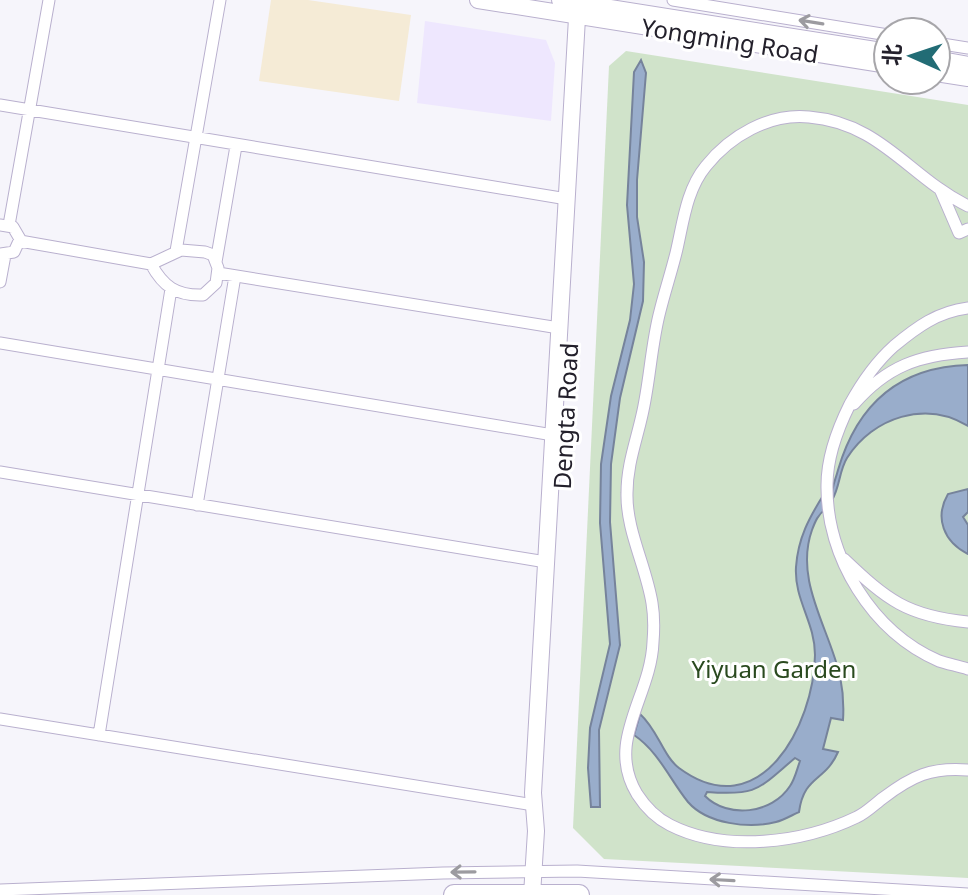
<svg xmlns="http://www.w3.org/2000/svg" width="968" height="895" font-family="'Noto Sans','Noto Sans SC',sans-serif">
	<style>
		.commercial { fill: #f5ebd6 }
		.built { fill: #eee7fe }
		.green { fill: #d0e3ca }
		.water { fill: #99adcb; stroke: #76839b; stroke-width: 2; fill-rule: evenodd }
		.lines { fill: none; stroke-linecap: round; stroke-linejoin: round }
		.street-casing { stroke: #b9b0ce; stroke-width: 13 }
		.secondary-casing { stroke: #b9b0ce; stroke-width: 18 }
		.highway-casing { stroke: #b9b0ce; stroke-width: 22 }
		.street { stroke: #fff; stroke-width: 11 }
		.secondary { stroke: #fff; stroke-width: 16 }
		.highway { stroke: #fff; stroke-width: 20 }
		.oneway { stroke: #9c9ba0 }
		.labels { text-anchor: middle; dominant-baseline: central; stroke-width: 6; stroke-linejoin: round; paint-order: stroke }
		.street-label { font-size: 24px; fill: #23202b; stroke: #fff }
		.park-label { font-size: 24px; fill: #2a4a1f; stroke: #fff }
	</style>
	<rect width="100%" height="100%" fill="#f6f5fb"/>
	<path class="commercial" d="M271,0H308L411,15L399,101L259,81Z"/>
	<path class="built" d="M425,21L546,40L555,63L551,121L417,103Z"/>
	<path class="green" d="M626,51L968,105V878L604,859L573,828L609,66Z"/>
	<path class="water" d="M641,60L646,73L637,180V217L644,262L643,301L620,398L611,464L610,522L620,645L599,730L600,807H591L588,768L590,728L610,644L600,523L601,464L611,396L630,320L634,284L627,205L634,72Z
		M968,365V426C926,400 873,417 847,458C839,471 840,487 832,500C831,487 835,482 838,470C857,405 898,367 968,365Z
		M968,489V512L963,517L968,525V554C944,542 934,518 948,494Z
		M824,494L826,509C818,514 815,522 812,530C794,580 829,628 840,676C843,691 844,705 843,720L831,718L823,749L838,752C825,782 804,775 799,812C792,815 784,820 776,822C749,829 707,824 688,802C670,780 659,752 634,735L640,714C658,730 663,756 679,768C760,828 814,725 815,655C815,622 794,600 796,567C798,538 809,518 824,494ZM795,758L800,761C797,769 795,779 790,786C772,814 728,819 705,796L707,792C758,796 758,789 795,758Z"/>
	<g class="lines">
		<g class="street-casing">
			<path id="street" d="M673,0L888,35
				M936,43L968,48
				M0,105L567,199
				M940,189L959,233L968,229
				M968,206C909,177 881,123 809,117C769,113 730,136 706,166C686,190 683,224 676,253C671,273 665,291 660,311C651,345 650,381 642,415C636,442 627,465 627,493C626,530 646,566 652,603C654,615 654,630 653,642C651,697 605,741 637,794C646,808 656,818 670,825C725,853 803,843 857,817C866,813 875,804 883,798C912,776 931,767 968,770
				M0,225L13,227L20,239L14,252L0,254
				M9,225L49,0
				M20,241L151,264L181,250L205,252L213,255L218,268L216,283L203,295C176,296 163,286 151,264
				M176,251L220,0
				M216,262L236,146
				M218,273L559,328
				M0,282L5,255
				M968,308C937,312 917,327 894,346C875,363 862,382 850,404C838,428 827,458 827,485C826,557 872,632 939,661C948,664 959,666 968,669
				M0,343L553,435
				M854,404C887,366 919,355 968,352
				M0,472L546,562
				M197,505L235,276
				M844,559C887,600 907,616 968,622
				M0,719L534,805
				M99,735L171,289
				M0,890L443,873L577,871L968,894"/>
		</g>
		<g class="secondary-casing">
			<path id="secondary" d="M478,0L888,65
				M560,0L888,52
				M936,59L968,65
				M936,73L968,78
				M532,895L536,831L533,793L578,0"/>
		</g>
		<g class="highway-casing">
			<path id="highway" d="M454,895H579"/>
		</g>
		<use href="#street" class="street"/>
		<use href="#secondary" class="secondary"/>
		<use href="#highway" class="highway"/>
	</g>
	<defs><path id="oneway-shaft" d="M-6 0H5M1.5-3L5.5 0L1.5 3" fill="none" stroke-width="1.6" stroke-linecap="round" stroke-linejoin="round" transform="scale(2)"/></defs>
	<g class="oneway">
		<use href="#oneway-shaft" transform="translate(811 22) rotate(-171)"/>
		<use href="#oneway-shaft" transform="translate(463 872) rotate(179)"/>
		<use href="#oneway-shaft" transform="translate(722 880) rotate(-177)"/>
	</g>
	<g class="labels">
		<g class="street-label">
			<text transform="translate(730 40) rotate(9)">Yongming Road</text>
			<text transform="translate(565 416) rotate(-87)">Dengta Road</text>
		</g>
		<g class="park-label">
			<text x="774" y="668">Yiyuan Garden</text>
		</g>
	</g>
	<g transform="translate(912 56) rotate(273)"><circle r="38" fill="#ffffff" stroke="#a7a6aa" stroke-width="2"/>
	<path d="M0-6L14 30L0 20L-14 30Z" fill="#226c75"/>
	<text y="-12" font-size="22" font-weight="bold" text-anchor="middle" fill="#23202b">北</text>
	</g>
</svg>
